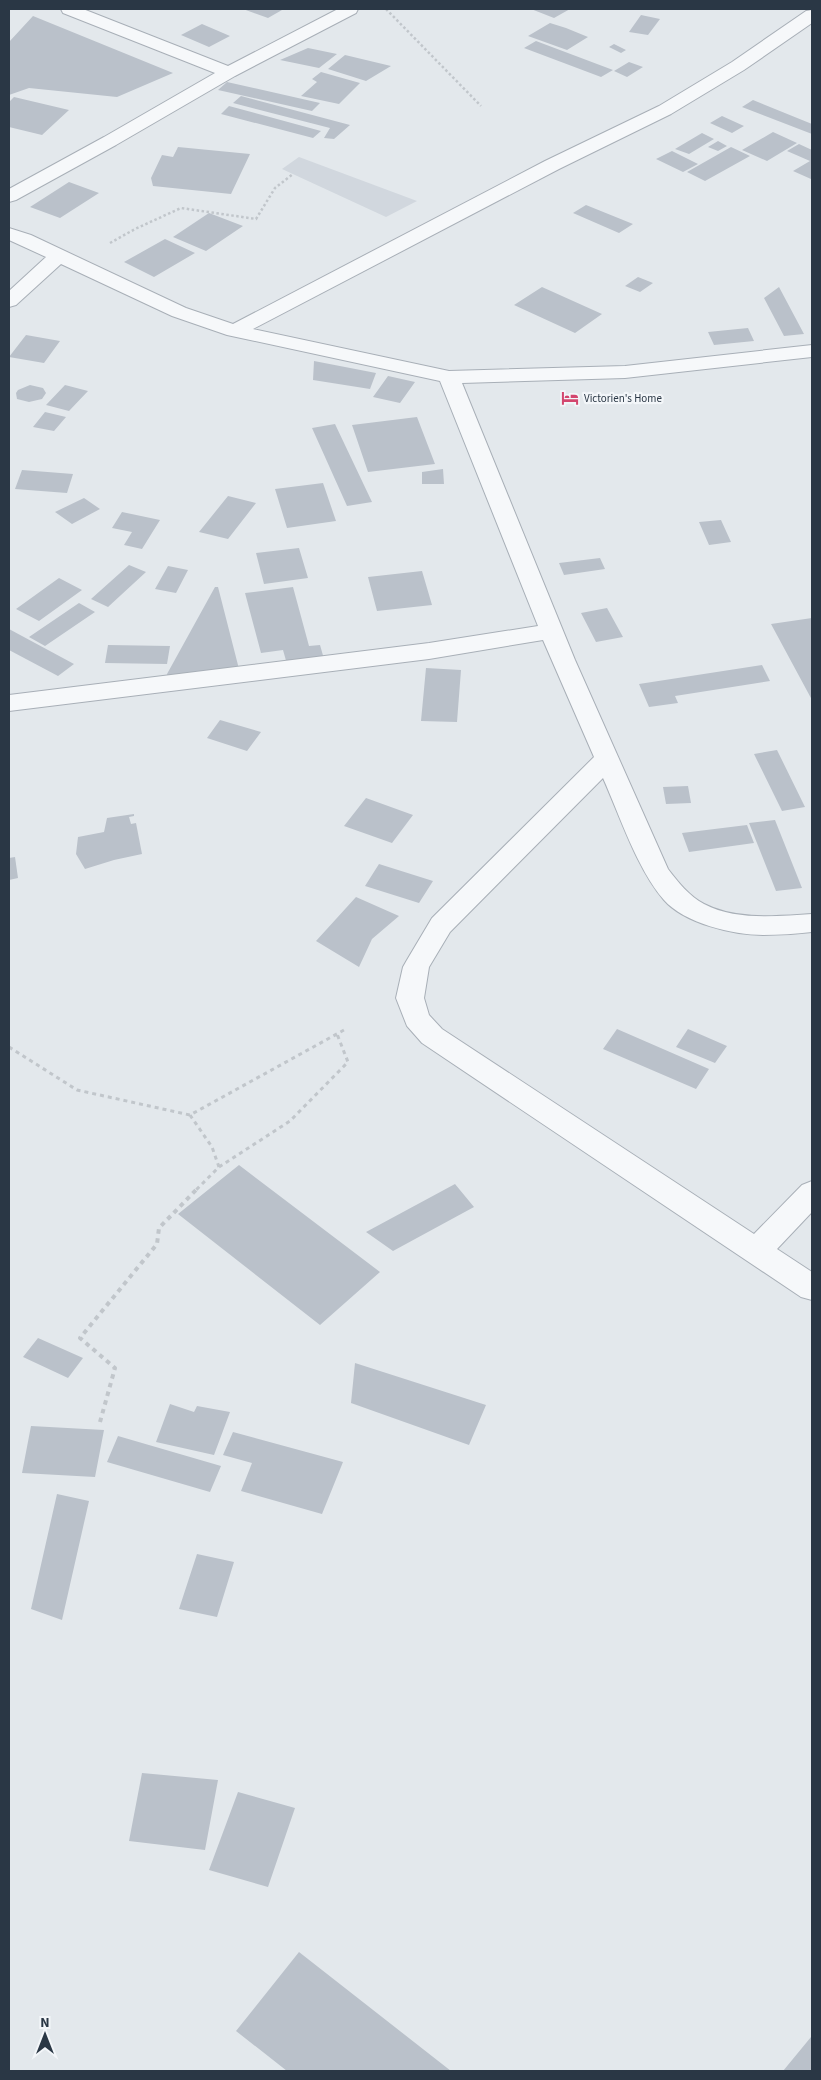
<svg xmlns="http://www.w3.org/2000/svg" width="821" height="2080" font-family="'Source Sans 3',sans-serif">
	<style>
		.built { fill: #d1d7de }
		.building { fill: #bac1ca }
		.lines { fill: none; stroke-linecap: round; stroke-linejoin: round }
		.minor-casing { stroke: #a8afb7; stroke-width: 2 }
		.path-far2 { stroke: #c1c6cb; stroke-width: 2.5; stroke-dasharray: 2.5 2.5; stroke-linecap: butt }
		.path-far1 { stroke: #c1c6cb; stroke-width: 3; stroke-dasharray: 4 4; stroke-linecap: butt }
		.path { stroke: #c1c6cb; stroke-width: 4; stroke-dasharray: 4.5 4.5; stroke-linecap: butt }
		.minor { fill: #f6f8fa; fill-rule: evenodd }
		.labels { text-anchor: middle; dominant-baseline: central; stroke-width: 4.5; stroke-linejoin: round; paint-order: stroke }
		.far-poi-label { font-size: 11px; fill: #2a3745; stroke: #f3f6f9; text-anchor: start }
	</style>
	<rect width="100%" height="100%" fill="#e3e8ec"/>
	<path class="built" d="M299,157L417,201L386,217L282,169Z"/>
	<path class="building" d="M243,9H278L282,10L268,18Z
		M531,9H570L554,18Z
		M641,15L660,19L648,35L629,32Z
		M33,16L173,73L117,97L29,88L9,95V42Z
		M550,23L566,28L588,37L567,50L528,36Z
		M202,24L230,36L209,47L181,35Z
		M536,41L613,70L601,77L524,48Z
		M614,44L626,50L621,53L609,47Z
		M308,48L337,54L319,68L280,60Z
		M345,55L391,66L366,81L328,69Z
		M629,62L643,67L627,77L614,71Z
		M321,72L360,83L339,104L301,96L317,82L312,79Z
		M227,82L320,103L312,111L218,90Z
		M241,96L350,125L334,139L324,138L330,128L233,103Z
		M14,97L69,110L42,135L9,127V102Z
		M753,100L812,124V134L742,107Z
		M229,106L321,131L313,138L221,114Z
		M722,116L744,126L732,133L710,123Z
		M773,132L797,143L767,161L742,150Z
		M702,133L714,139L689,154L675,149Z
		M718,141L727,146L718,151L708,147Z
		M799,144L812,150L811,179L793,171L810,161L787,151Z
		M178,147L250,154L231,194L153,186L151,178L162,155L173,157Z
		M731,147L750,156L705,181L687,172Z
		M672,151L698,164L683,172L656,159Z
		M69,182L99,193L60,218L30,207Z
		M586,205L633,224L619,233L573,213Z
		M209,213L243,226L206,251L173,237Z
		M165,239L195,253L154,277L124,262Z
		M638,277L653,283L640,292L625,286Z
		M542,287L602,314L575,333L514,305Z
		M779,287L804,334L784,336L764,298Z
		M748,328L754,341L714,345L708,332Z
		M26,335L60,341L44,363L9,357Z
		M314,361L376,373L370,389L313,380Z
		M388,376L415,382L400,403L373,397Z
		M30,385L43,388L46,393L42,399L29,402L17,399L16,393L18,390Z
		M65,385L88,391L69,411L46,405Z
		M45,412L66,417L54,431L33,427Z
		M417,417L435,464L368,472L352,425Z
		M335,424L372,502L347,506L312,428Z
		M443,469L444,484H422V472Z
		M22,470L73,474L67,493L15,489Z
		M323,483L336,521L287,528L275,489Z
		M228,496L256,503L228,539L199,532Z
		M84,498L100,509L72,524L55,512Z
		M122,512L160,520L142,549L124,545L132,532L112,528Z
		M721,520L731,542L709,545L699,522Z
		M299,548L308,578L264,584L256,553Z
		M600,558L605,569L564,575L559,563Z
		M129,565L146,572L108,607L91,599Z
		M168,566L188,570L176,593L155,589Z
		M422,571L432,605L377,611L368,577Z
		M59,578L82,590L39,621L16,609Z
		M215,587H218L239,669L168,678L167,674Z
		M293,587L309,646L320,645L324,659L287,664L283,650L261,653L245,593Z
		M79,603L95,612L45,646L29,637Z
		M607,608L623,637L596,642L581,613Z
		M812,618V700L771,624Z
		M9,629L74,664L58,676L9,650Z
		M108,645L170,646L167,664L105,663Z
		M762,665L770,681L675,696L678,703L649,707L639,684Z
		M426,668L461,670L457,722L421,721Z
		M220,720L261,732L247,751L207,738Z
		M777,750L805,807L782,811L754,754Z
		M688,786L691,803L666,804L663,787Z
		M366,798L413,815L392,843L344,826Z
		M134,814V816L129,817L131,824L136,823L142,854L114,860L85,869L76,854L78,837L104,832L107,818Z
		M775,820L802,888L776,891L749,823Z
		M747,825L754,843L689,852L682,833Z
		M15,857L18,878L9,880V858Z
		M379,864L433,881L419,903L365,886Z
		M356,897L399,916L372,939L359,967L316,941Z
		M617,1029L709,1069L696,1089L603,1049Z
		M688,1029L727,1046L715,1063L676,1047Z
		M239,1165L380,1272L320,1325L178,1214Z
		M455,1184L474,1207L393,1251L366,1232Z
		M38,1338L83,1358L68,1378L23,1357Z
		M355,1363L486,1405L469,1445L351,1403Z
		M170,1404L194,1412L197,1406L230,1412L214,1455L156,1442Z
		M31,1426L104,1430L95,1477L22,1473Z
		M233,1432L343,1462L322,1514L241,1491L252,1463L223,1455Z
		M118,1436L221,1466L210,1492L107,1462Z
		M57,1494L89,1501L62,1620L31,1609Z
		M197,1554L234,1562L217,1617L179,1609Z
		M142,1773L218,1780L205,1850L129,1841Z
		M238,1792L295,1808L268,1887L209,1870Z
		M299,1952L451,2071H287L236,2031Z
		M811,2037L812,2071H783Z"/>
	<g class="lines">
		<g class="minor-casing">
			<path id="minor" d="M61,9H83L228,66L338,9H358L356,13L235,76L116,145L16,200L9,202V189L104,137L215,73L63,13Z
				M812,10V23L744,70L671,114L559,169L253,329L449,371L625,366L812,345V357L625,378L462,383L575,660L668,869C678,882 689,896 704,904C736,921 778,916 812,914V932C796,934 779,935 763,935C733,935 684,923 664,900C637,869 620,816 603,778L450,932L429,967L424,998L429,1015L442,1029L754,1234L802,1185L812,1181V1212L777,1249L812,1272V1300L801,1297L422,1043L407,1026L396,998L403,967L407,960L432,918L594,757L543,640L429,659L9,711V695L429,643L538,626L440,381L227,335L172,316L61,264L16,305L9,307V291L46,257L9,240V228L31,235L186,308L233,324L545,161L659,106L732,62L806,11Z"/>
		</g>
		<path class="path-far2" d="M386,9L481,106
			M110,243L135,229L181,208L256,219L275,188L293,174"/>
		<path class="path-far1" d="M9,1047L77,1090L190,1115L344,1030
			M190,1115L212,1147L219,1167L195,1191
			M219,1167L290,1121L348,1062L337,1034"/>
		<path class="path" d="M100,1422L115,1368L80,1338L157,1244L159,1228L196,1190"/>
		<use href="#minor" class="minor"/>
	</g>
	<defs>
		<g id="hotel-bare" transform="scale(1.35)"><path d="M-6-4.5h1.5V1H6V5H4.5V3h-9V5H-6ZM-4 0a1.8 1.8 0 1 1 3.6 0ZM.5 0V-2.5h3Q6-2.5 6 0Z" fill="#d3466e" stroke="#f3f6f9" stroke-width="2.5" paint-order="stroke"/></g>
	</defs>
	<g fill-rule="evenodd">
		<use href="#hotel-bare" x="570" y="398"/>
	</g>
	<g class="labels">
		<g class="far-poi-label">
			<text x="584" y="398">Victorien's Home</text>
		</g>
	</g>
	<rect width="821" height="2080" fill="none" stroke="#2a3745" stroke-width="20"/>
	<g transform="translate(45 2035)" stroke="#f3f6f9" stroke-width="4" paint-order="stroke">
	<path d="M0-4L9 19L0 12L-9 19Z" fill="#2a3745"/>
	<text y="-8" font-size="14" font-weight="bold" text-anchor="middle" fill="#2a3745">N</text>
	</g>
</svg>
